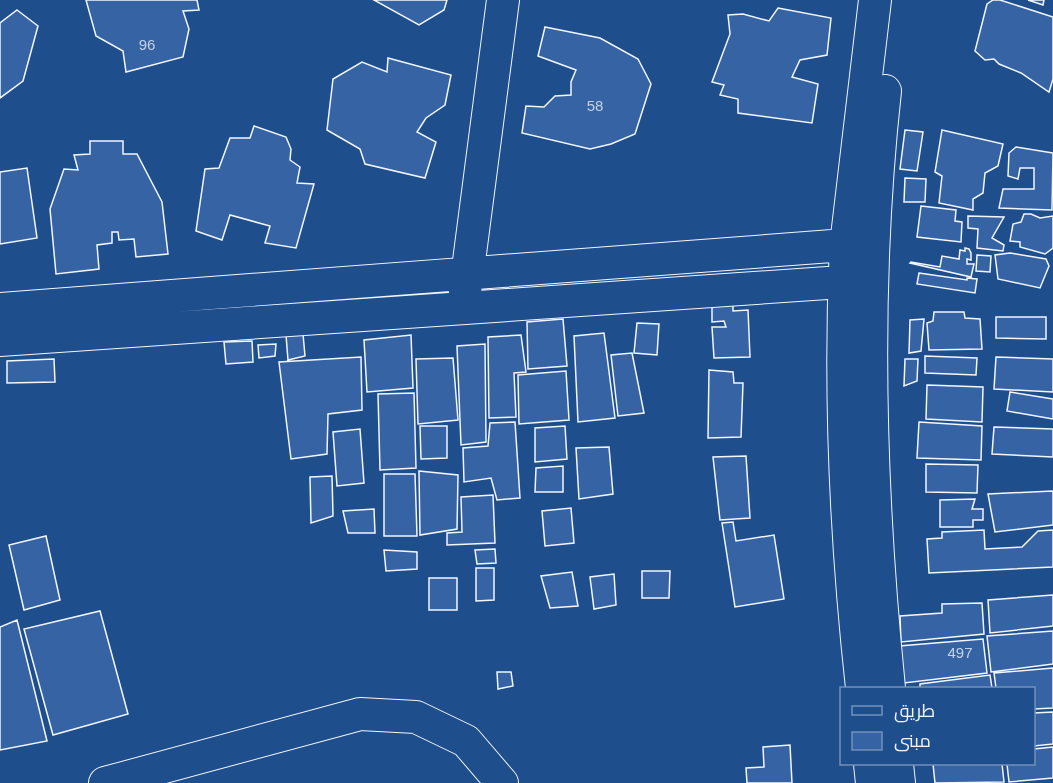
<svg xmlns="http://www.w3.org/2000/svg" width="1053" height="783" font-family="Arial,Cairo,sans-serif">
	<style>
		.building { fill: #3563a3; stroke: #f2f6ff; stroke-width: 1.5 }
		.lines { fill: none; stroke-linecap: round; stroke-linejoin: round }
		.minor-casing { stroke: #f2f6ff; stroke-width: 34 }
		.minor { stroke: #1f4e8c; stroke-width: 32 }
		.labels { text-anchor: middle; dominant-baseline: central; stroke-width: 4.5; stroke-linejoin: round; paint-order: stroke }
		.number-label { font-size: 15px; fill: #c3d1e8 }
	</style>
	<rect width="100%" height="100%" fill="#1f4e8c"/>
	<path class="building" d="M86,0H197L199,10L183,11L189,29L183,57L126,72L123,51L96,36Z
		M374,0H447L444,10L419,25Z
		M993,0H1000L1053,17V79L1049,92L1021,73L999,64L994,59L985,60L975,51L987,4Z
		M1028,0H1044L1043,5Z
		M778,8L831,18L827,55L800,60L792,77L818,84L812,123L738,113V99L720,95L724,85L712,82L730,34L728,15L743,14L769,21Z
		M17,10L38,26L23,81L0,98V23Z
		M545,27L600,38L638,59L651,84L635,134L611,144L590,149L522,133L526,106L544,107L555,96L571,95V82L576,70L538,56Z
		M388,58L451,75L445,105L426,118L417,132L436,142L425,178L365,164L360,149L327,130L333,79L362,62L387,72Z
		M254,126L286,137L291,149L290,160L300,167L297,183L314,184L296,248L265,243L270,226L230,215L222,240L196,231L205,169L219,168L230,138H250Z
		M905,130L923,132L917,171L900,169Z
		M942,130L1003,144L998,166L985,173L983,193L973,199V210L939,203L942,176L935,172Z
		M90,141H123V154H137L162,202L168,254L136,257L134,239L119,240L118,232H112V243L97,245L99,269L56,274L50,209L64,169L78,170L74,155L90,154Z
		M1016,147L1053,153L1052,210L999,208L1003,189H1034V168H1020L1018,179L1008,176L1009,153Z
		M27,168L37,238L0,244V172Z
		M905,178L926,179L925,202H904Z
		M921,206L956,210L955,221L962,222L961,242L917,237Z
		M1024,214H1031L1040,218L1053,216V248L1045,254L1020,247V242L1010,241L1013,224L1021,222Z
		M968,216L1004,217L992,238L1004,245L1003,251L977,248L978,229L968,228Z
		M965,248L969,249L971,253V260L967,259V264H974L971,277L910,263L911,262L940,267L942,256L959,259L960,250L965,251Z
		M1010,253L1046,259L1049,266L1040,288L998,279L995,255Z
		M977,255L991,256L990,272L976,271Z
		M919,273L967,280V278L977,279L975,293L917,284Z
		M733,298V311L748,310L750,357L714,358L712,327H726L724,321L712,322V299Z
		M934,312H964L965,318L980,319L982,349L929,350L927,323L933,321Z
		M996,317H1046V339L996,338Z
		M563,319L567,366L528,369L527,322Z
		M924,319L921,351L909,353L910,320Z
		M637,323L659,324L657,355L634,353Z
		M604,333L615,418L578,422L574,336Z
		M303,334L305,356L288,360L286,335Z
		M411,335L413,388L367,392L364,340Z
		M521,335L526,372L514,373L516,417L489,418L488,337Z
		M252,341L253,362L226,364L224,342Z
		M276,344L275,356L259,358L258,345Z
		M485,344L486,442L461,445L457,346Z
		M632,353L644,413L618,416L611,355Z
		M925,356L977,358L976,375L925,373Z
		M361,357L362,410L328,414L327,454L291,459L279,362Z
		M996,357L1053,359V392L994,389Z
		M453,358L458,420L418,424L416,359Z
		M54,359L55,382L7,383V361Z
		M905,359H918L917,381L904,386Z
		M709,370L733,372L734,383H743L741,437L708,438Z
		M566,371L569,420L519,424L518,375Z
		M927,385L983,387L982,422L926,419Z
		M1010,392L1053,399V419L1007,411Z
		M414,393L416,468L380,470L378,394Z
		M515,422L520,498L497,500L491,478L464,482L463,448L488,446L490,423Z
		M919,422L982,426L981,460L917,458Z
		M420,426H447V458L421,459Z
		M565,426L567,459L535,462V428Z
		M994,427L1053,429V457L992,454Z
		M360,429L364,483L337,486L333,432Z
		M609,447L613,494L579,499L576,448Z
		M746,456L750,518L720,520L713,457Z
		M926,464L978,465L977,493L926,492Z
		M563,466V492H535L536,468Z
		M419,471L458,475L457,529L420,535Z
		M384,474H415L417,536H384Z
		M332,476L333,516L311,523L310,477Z
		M1053,491V525L995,532L988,494Z
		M493,495L495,543L447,545V533L462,532L461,497Z
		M975,499L972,509H983V520H973V527H940V500Z
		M571,508L574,543L545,546L542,511Z
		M374,509L375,533H348L343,511Z
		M733,522L736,541L774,535L784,599L735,607L722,523Z
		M984,530L985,549L1022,547L1038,531L1053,530V567L929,573L927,539L942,538V532Z
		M46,536L60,600L24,610L9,545Z
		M495,549L496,563L477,564L475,550Z
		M384,550L417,552V569L386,571Z
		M476,568H494V600L476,601Z
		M642,571H670L669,598H642Z
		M572,572L578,606L550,608L541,576Z
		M614,574L616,605L594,609L590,577Z
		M429,578H457V610H429Z
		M1053,595V626L990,633L988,600Z
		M982,603L984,634L901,642L900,616L942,613V604Z
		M100,611L128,714L53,735L24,629Z
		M17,620L47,741L0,750V627Z
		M1053,631V664L991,672L987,636Z
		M983,639L987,673L904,683L899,646Z
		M1053,668V708L1034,709V688H996L994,673Z
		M497,672H511L513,686L498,689Z
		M990,675L992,688H920V684Z
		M1053,712V744L1034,746V713Z
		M790,745L792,783H747L746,768L764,767L763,747Z
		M1053,747V778L1009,782L1007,764H1034V749Z
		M933,764H1002L1004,782L935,783Z"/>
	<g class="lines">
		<g class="minor-casing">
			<path id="minor" d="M885,91C863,289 869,490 889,688
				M465,292L503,0
				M0,309L872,243
				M0,340L871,280
				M862,688C846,542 839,392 846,245L875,0
				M870,764L872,783
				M897,764L899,783
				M105,783L360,714L416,717L466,741L502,783"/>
		</g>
		<use href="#minor" class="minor"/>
	</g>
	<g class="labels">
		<g class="number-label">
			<text x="147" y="44">96</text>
			<text x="595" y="105">58</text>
			<text x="960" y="652">497</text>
		</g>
	</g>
	<rect x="840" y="687" width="195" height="78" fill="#1f4e8c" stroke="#7391ba" stroke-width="1.5"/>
	<rect x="852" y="706" width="30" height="9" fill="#1f4e8c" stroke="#7391ba" stroke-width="1.5"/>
	<text x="894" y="717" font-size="18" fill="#f2f6ff">طريق</text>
	<rect x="852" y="732" width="30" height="18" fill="#3563a3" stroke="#7391ba" stroke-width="1.5"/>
	<text x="894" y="747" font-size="18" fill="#f2f6ff">مبنى</text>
</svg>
